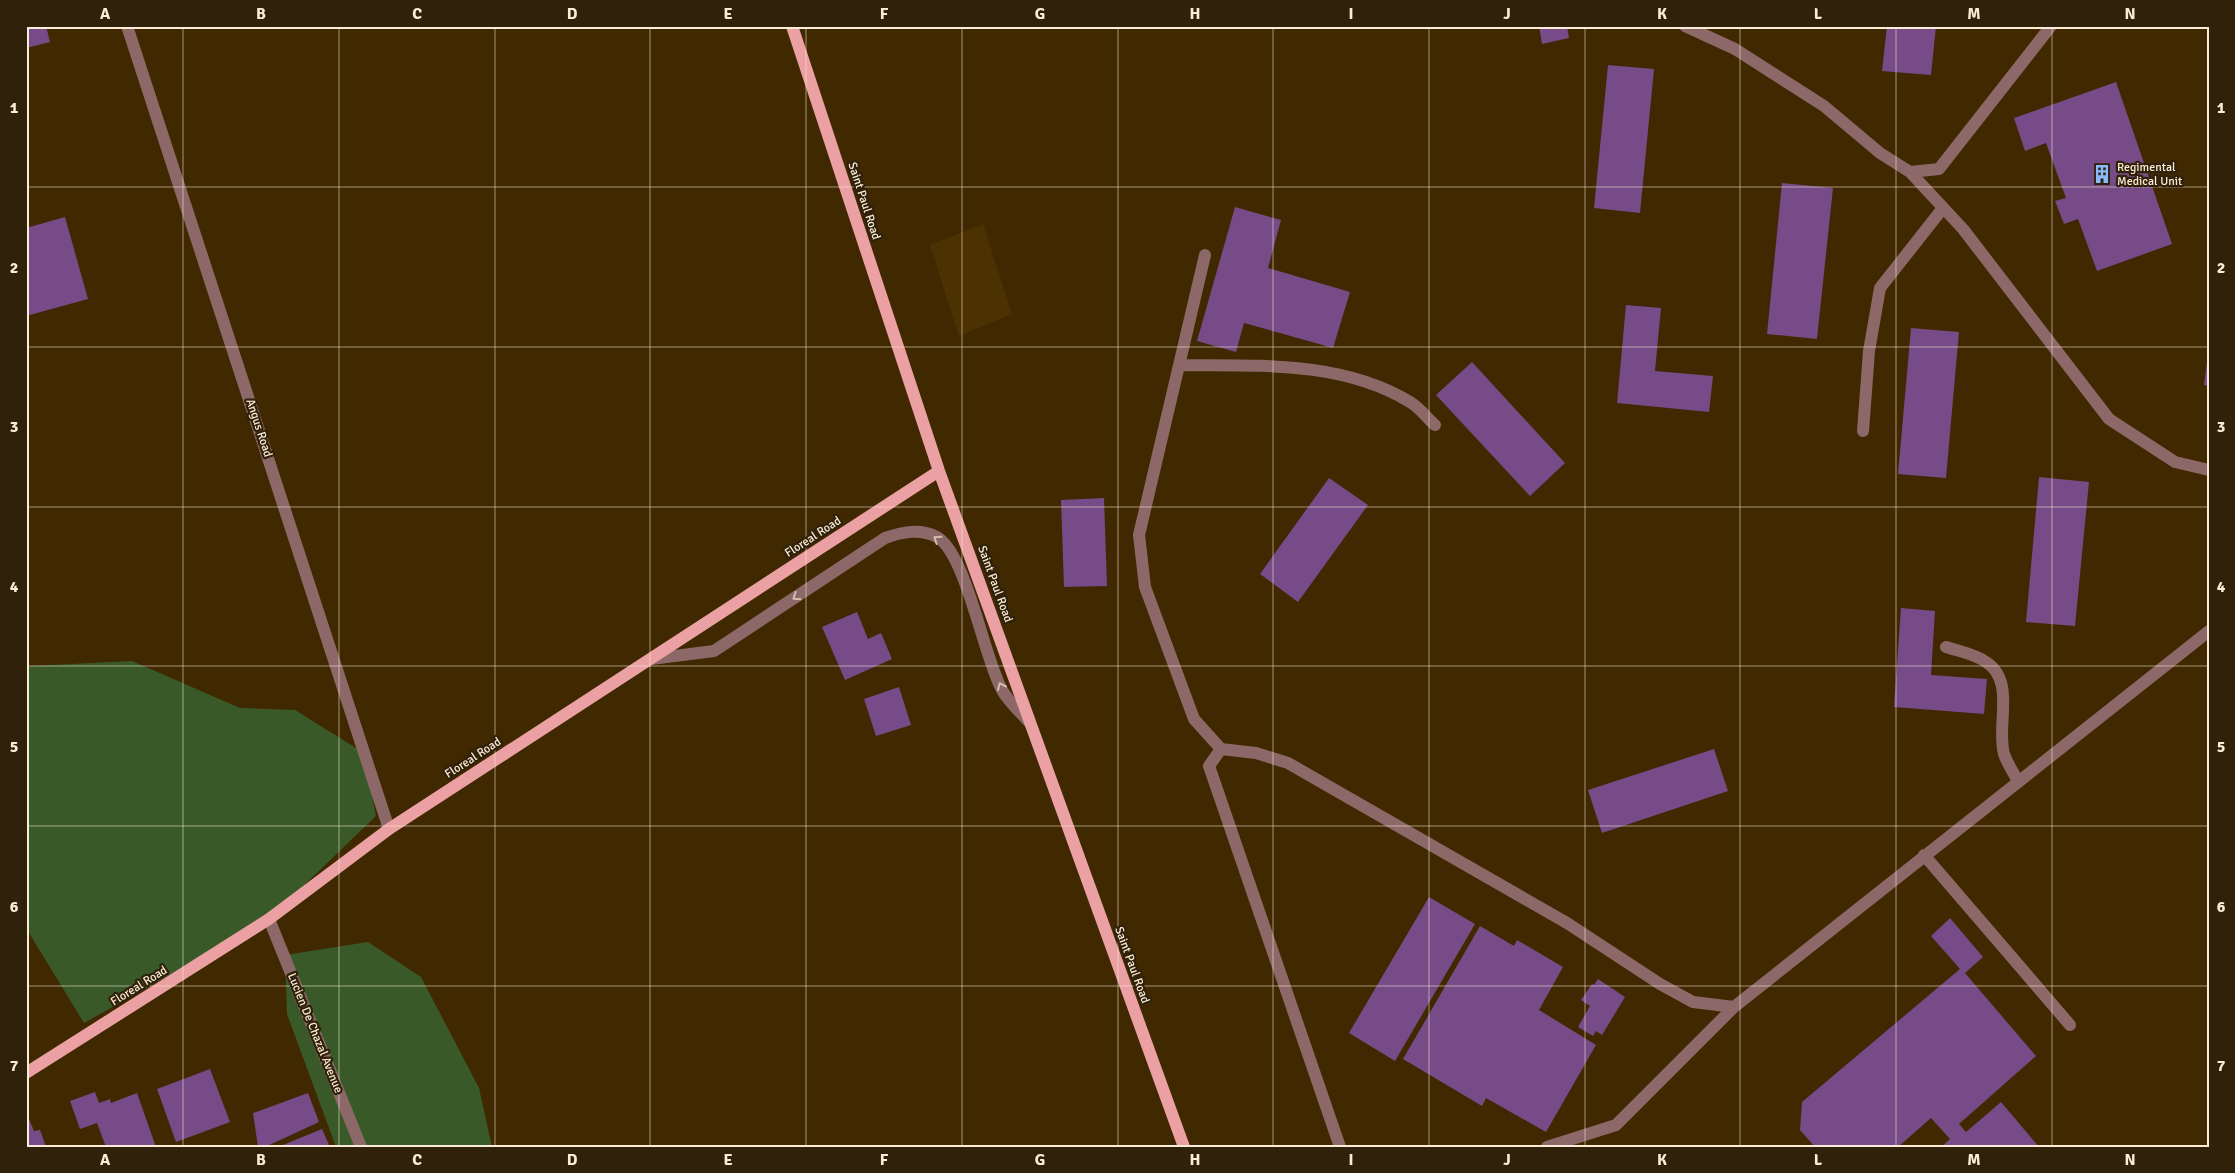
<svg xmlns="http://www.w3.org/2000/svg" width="2235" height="1173" font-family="Signika,sans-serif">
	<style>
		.built { fill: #4c3202 }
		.green { fill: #395a28 }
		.building { fill: #764b87 }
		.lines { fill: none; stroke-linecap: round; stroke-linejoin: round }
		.minor { stroke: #8d6869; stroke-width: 12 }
		.major { stroke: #eba0a3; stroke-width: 12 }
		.oneway { stroke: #d4beb1 }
		.grid { fill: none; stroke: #fbecd8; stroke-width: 1; stroke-opacity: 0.55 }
		.labels { text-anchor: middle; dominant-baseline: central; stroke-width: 4.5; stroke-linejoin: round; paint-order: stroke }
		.poi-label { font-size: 12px; fill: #fbecd8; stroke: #30210a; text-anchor: start }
		.street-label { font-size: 12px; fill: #fbecd8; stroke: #30210a }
		.neatline { fill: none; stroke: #fbecd8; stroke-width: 2 }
		.grid-label { font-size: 16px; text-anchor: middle; font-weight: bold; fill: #fbecd8 }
	</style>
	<rect width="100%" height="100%" fill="#402800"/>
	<path class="built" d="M983,224L1012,314L959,336L930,245Z"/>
	<path class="green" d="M132,661L240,708L295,710L364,753L376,816L269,919L84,1023L26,928V670L30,666Z
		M368,942L421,977L479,1088L492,1147H336L287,1014L285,955Z"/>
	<path class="building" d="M26,26H46L50,42L26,48Z
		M1539,26H1567L1569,38L1542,44Z
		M1887,26H1936L1931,75L1882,71Z
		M1608,65L1654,69L1640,213L1594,208Z
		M2116,82L2172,244L2097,271L2078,219L2064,224L2055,201L2066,198L2046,143L2025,151L2014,118Z
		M1782,183L1833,188L1817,339L1767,334Z
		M1235,207L1281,220L1268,268L1350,292L1333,348L1244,323L1236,352L1197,341Z
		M65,217L88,299L26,316V228Z
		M1626,305L1661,308L1655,371L1713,376L1709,412L1617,403Z
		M1911,328L1959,332L1946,478L1898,474Z
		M2208,354H2209V386L2204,385Z
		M1472,362L1565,463L1530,496L1436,395Z
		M2039,477L2089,482L2075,626L2026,622Z
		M1329,478L1368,505L1298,602L1260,574Z
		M1104,498L1107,586L1064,587L1061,500Z
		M1901,608L1935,611L1931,675L1987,679L1984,714L1894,707Z
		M857,612L868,639L881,633L892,659L845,680L822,627Z
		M899,687L911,725L876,736L864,699Z
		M1714,749L1728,791L1602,833L1588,790Z
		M1429,897L1475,924L1395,1061L1349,1033Z
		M1950,918L1983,957L1965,973L2036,1056L1959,1124L1966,1132L2001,1102L2039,1147H1941L1950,1139L1931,1118L1898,1147H1815L1800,1130L1802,1102L1960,969L1931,936Z
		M1480,926L1514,946L1517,940L1563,967L1539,1010L1596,1045L1546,1132L1486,1098L1482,1106L1403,1059Z
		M1598,979L1625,997L1602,1035L1596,1031L1593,1036L1578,1027L1590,1006L1581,1000L1592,984L1594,985Z
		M210,1069L230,1122L176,1142L157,1089Z
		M95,1092L99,1103L110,1099L111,1103L137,1093L156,1147H106L97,1123L80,1129L70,1101Z
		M308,1093L319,1122L265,1147H258L253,1113Z
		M26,1112L34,1131L40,1130L46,1147H26Z
		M322,1129L330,1147H278Z"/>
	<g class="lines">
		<path class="minor" d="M127,26L389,829
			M1685,26L1735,49L1824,106L1880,153L1910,172L1939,169L2051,26
			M1910,172L1963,229L2109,419L2175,462L2209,470
			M1205,255L1139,535L1145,587L1194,719L1221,749L1256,753L1288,763L1567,923L1660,984L1693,1002L1734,1007
			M1179,365C1256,366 1341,360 1410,402C1419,407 1427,418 1435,425
			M1863,431L1869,351L1880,288L1943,208
			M1946,647C1958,651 1975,654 1986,662C2016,681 1996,725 2004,754C2007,763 2014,773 2018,782
			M651,659L714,651L885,538C902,532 920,528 937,537C966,553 984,658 1002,690C1008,701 1020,712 1029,722
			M1221,749L1209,766L1340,1147
			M1924,855L2070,1025
			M269,919L361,1147
			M1547,1147L1616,1125L1734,1007L2209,631"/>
		<path class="major" d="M792,26L939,471L1184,1147
			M26,1073L269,919L389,829L939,471"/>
	</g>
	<defs><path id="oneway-chevron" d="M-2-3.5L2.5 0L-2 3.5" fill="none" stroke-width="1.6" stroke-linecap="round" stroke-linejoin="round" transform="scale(1.25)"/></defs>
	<g class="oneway">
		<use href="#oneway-chevron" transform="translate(937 539) rotate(-146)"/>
		<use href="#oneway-chevron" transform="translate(796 597) rotate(146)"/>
		<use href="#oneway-chevron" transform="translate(1001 686) rotate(-114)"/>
	</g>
	<path class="grid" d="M183,26V1147M339,26V1147M495,26V1147M650,26V1147M806,26V1147M962,26V1147M1118,26V1147M1273,26V1147M1429,26V1147M1585,26V1147M1740,26V1147M1896,26V1147M2052,26V1147M26,187H2209M26,347H2209M26,507H2209M26,666H2209M26,826H2209M26,986H2209"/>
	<defs>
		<g id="building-bare" transform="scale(1.5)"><path d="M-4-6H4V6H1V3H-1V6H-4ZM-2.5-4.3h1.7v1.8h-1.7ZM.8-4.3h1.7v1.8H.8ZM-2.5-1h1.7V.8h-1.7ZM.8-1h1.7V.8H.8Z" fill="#89bafc" stroke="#30210a" stroke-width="2.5" paint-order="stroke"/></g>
	</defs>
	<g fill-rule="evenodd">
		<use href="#building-bare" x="2102" y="174"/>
	</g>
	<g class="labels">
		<g class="poi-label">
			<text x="2117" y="167">Regimental<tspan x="2117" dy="14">Medical Unit</tspan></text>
		</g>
		<g class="street-label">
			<text transform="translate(864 201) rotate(72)">Saint Paul Road</text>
			<text transform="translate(259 428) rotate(72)">Angus Road</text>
			<text transform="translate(813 537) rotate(-33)">Floreal Road</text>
			<text transform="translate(995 584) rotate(70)">Saint Paul Road</text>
			<text transform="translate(473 758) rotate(-33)">Floreal Road</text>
			<text transform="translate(1132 965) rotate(70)">Saint Paul Road</text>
			<text transform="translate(139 986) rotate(-32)">Floreal Road</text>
			<text transform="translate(315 1033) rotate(68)">Lucien De Chazal Avenue</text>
		</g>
	</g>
	<rect width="2235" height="1173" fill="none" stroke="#30210a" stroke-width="55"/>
	<rect x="28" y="28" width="2180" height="1118" class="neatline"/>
	<g class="grid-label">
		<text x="105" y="19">A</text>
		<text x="261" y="19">B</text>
		<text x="417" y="19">C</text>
		<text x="572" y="19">D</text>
		<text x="728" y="19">E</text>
		<text x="884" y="19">F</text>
		<text x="1040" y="19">G</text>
		<text x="1195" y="19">H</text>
		<text x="1351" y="19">I</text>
		<text x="1507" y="19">J</text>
		<text x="1662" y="19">K</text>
		<text x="1818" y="19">L</text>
		<text x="1974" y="19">M</text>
		<text x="2130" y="19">N</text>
		<text x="14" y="113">1</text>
		<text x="2221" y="113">1</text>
		<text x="14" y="273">2</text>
		<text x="2221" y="273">2</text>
		<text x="14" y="432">3</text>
		<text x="2221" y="432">3</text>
		<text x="14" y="592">4</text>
		<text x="2221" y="592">4</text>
		<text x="14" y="752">5</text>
		<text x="2221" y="752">5</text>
		<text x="14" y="912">6</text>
		<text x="2221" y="912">6</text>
		<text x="14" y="1071">7</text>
		<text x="2221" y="1071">7</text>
		<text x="105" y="1165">A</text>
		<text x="261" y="1165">B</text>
		<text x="417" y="1165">C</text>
		<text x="572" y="1165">D</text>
		<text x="728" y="1165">E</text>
		<text x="884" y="1165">F</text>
		<text x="1040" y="1165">G</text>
		<text x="1195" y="1165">H</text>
		<text x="1351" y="1165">I</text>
		<text x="1507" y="1165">J</text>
		<text x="1662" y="1165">K</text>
		<text x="1818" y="1165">L</text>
		<text x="1974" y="1165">M</text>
		<text x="2130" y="1165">N</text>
	</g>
</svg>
